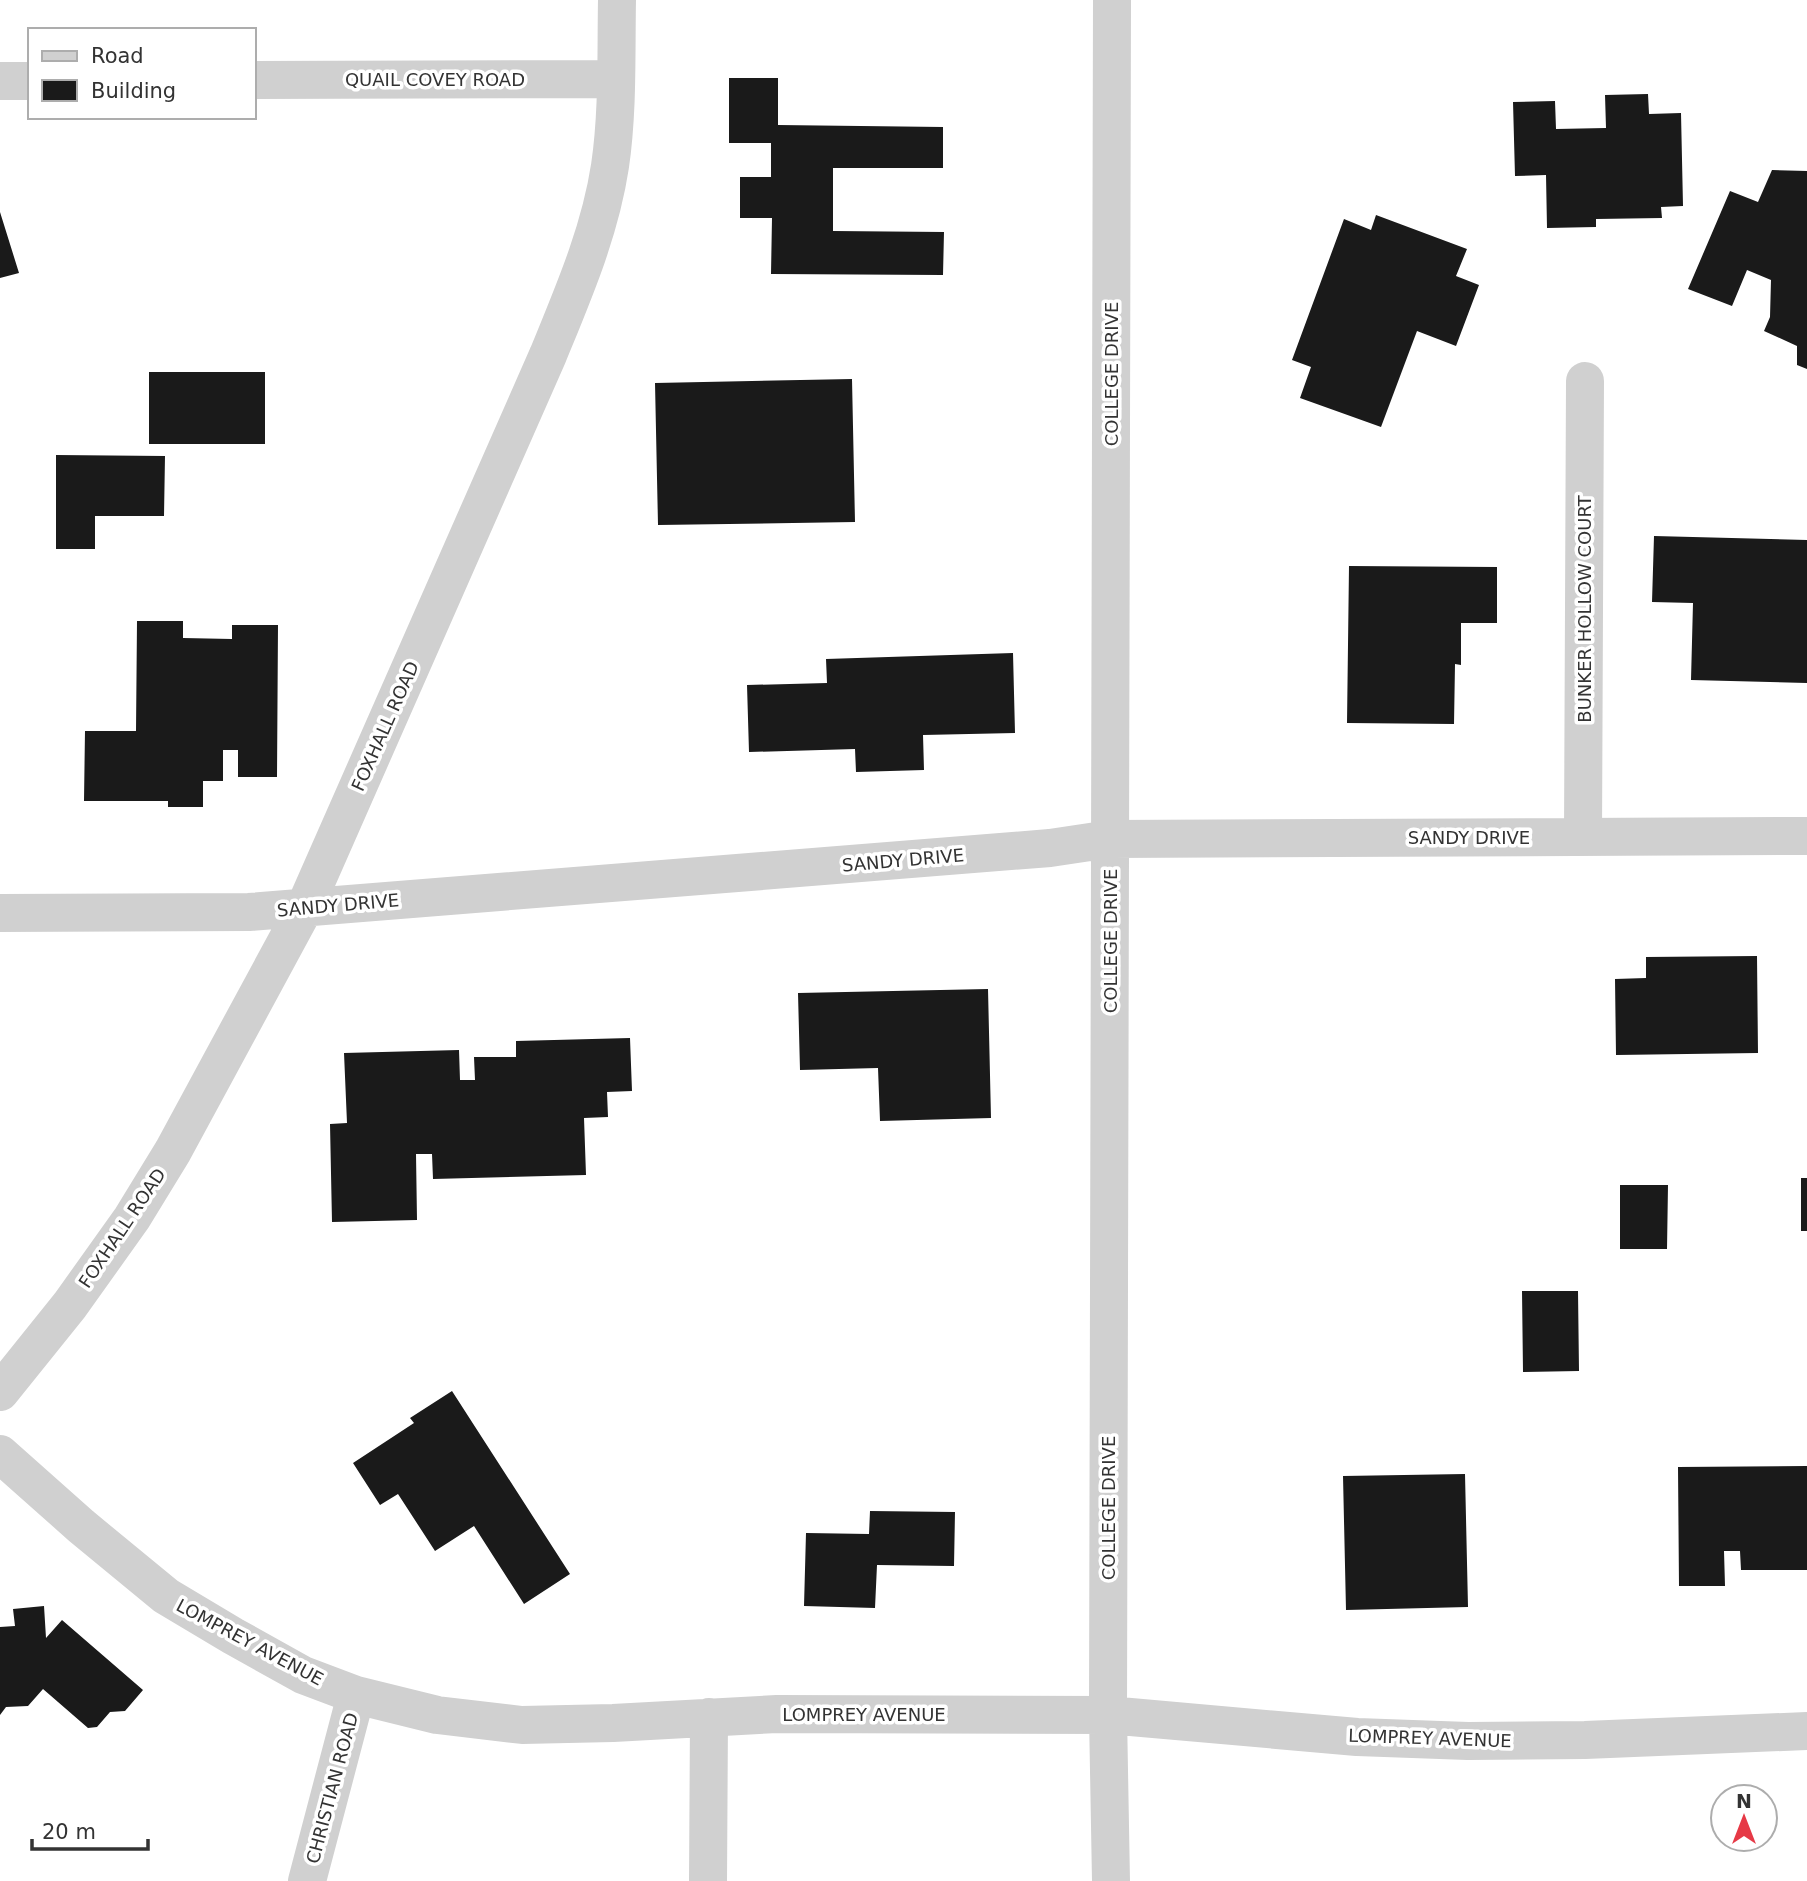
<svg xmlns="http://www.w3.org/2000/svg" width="1807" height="1881" font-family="'DejaVu Sans',sans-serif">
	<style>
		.building { fill: #1a1a1a }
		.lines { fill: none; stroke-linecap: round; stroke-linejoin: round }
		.minor { stroke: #d0d0d0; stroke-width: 38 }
		.labels { text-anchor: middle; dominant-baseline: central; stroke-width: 7; stroke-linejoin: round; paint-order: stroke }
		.street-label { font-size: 18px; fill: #333; stroke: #fff }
	</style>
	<rect width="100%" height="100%" fill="#fff"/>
	<path class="building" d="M729,78H778V125L943,127V168H833V231L944,232L943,275L771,274L772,218H740V177H771V143H729Z
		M1648,94L1649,114L1681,113L1683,206L1661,207L1662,218L1596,219V227L1547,228L1546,175L1515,176L1513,102L1555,101L1556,129L1606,128L1605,95Z
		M1772,170L1807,171V369L1797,365V346L1764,331L1770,317L1771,280L1747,270L1732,306L1688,289L1730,191L1758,202Z
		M0,212L19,273L0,278Z
		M1376,215L1467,249L1456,276L1479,285L1456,346L1417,331L1381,427L1300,398L1311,367L1292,360L1344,219L1371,230Z
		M149,372H265V444H149Z
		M852,379L855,522L658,525L655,383Z
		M56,455L165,456L164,516H95V549H56Z
		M1654,536L1807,540V683L1691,680L1693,603L1652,602Z
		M1349,566L1497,567V623H1461V665L1455,664L1454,724L1347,723Z
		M137,621H183V638L232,639V625H278L277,777H238V750H223V781H203V807H168V801H84L85,731H136Z
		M1013,653L1015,733L923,735L924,770L856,772L855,749L749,752L747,685L827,683L826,659Z
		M1757,956L1758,1053L1616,1055L1615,979L1646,978V957Z
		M988,989L991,1118L880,1121L878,1068L800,1070L798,993Z
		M630,1038L632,1091L607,1092L608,1117L584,1118L586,1175L433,1179L432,1154H416L417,1220L332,1222L330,1124L347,1123L344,1053L459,1050L460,1080H475L474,1057H516V1041Z
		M1801,1178H1807V1231H1801Z
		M1620,1185H1668L1667,1249H1620Z
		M1522,1291H1578L1579,1371L1523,1372Z
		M452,1391L570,1574L524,1604L474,1526L435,1551L398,1494L380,1505L353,1463L414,1423L410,1418Z
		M1807,1466V1570H1741L1740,1551H1724L1725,1586H1679L1678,1467Z
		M1465,1474L1468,1607L1346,1610L1343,1476Z
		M870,1511L955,1512L954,1566L877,1565L875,1608L804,1606L806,1533L869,1534Z
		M44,1606L46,1638L62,1620L143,1690L125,1711L110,1712L97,1727L88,1728L43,1689L28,1706L6,1707L0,1715V1627L15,1626L13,1609Z"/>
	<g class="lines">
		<path class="minor" d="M254,80L616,79
			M0,81H30
			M1583,836L1585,381
			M0,913L249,912L1050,848L1110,839L1807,836
			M0,1392L70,1305L132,1218L173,1151L305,907L548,355C573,294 600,232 610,166C618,112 616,55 617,0
			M0,1454L81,1526L166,1596L233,1636L303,1675L356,1695L437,1715L522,1725L613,1723L777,1714L1108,1715L1357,1737L1468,1741L1585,1740L1807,1731
			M307,1881L356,1695
			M708,1881L709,1717
			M1111,1881L1108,1715L1112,0"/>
	</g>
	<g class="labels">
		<g class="street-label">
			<text x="435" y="79">QUAIL COVEY ROAD</text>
			<text transform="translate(1111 374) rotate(-90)">COLLEGE DRIVE</text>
			<text transform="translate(1584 609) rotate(-90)">BUNKER HOLLOW COURT</text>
			<text transform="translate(385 726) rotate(-66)">FOXHALL ROAD</text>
			<text x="1469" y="837">SANDY DRIVE</text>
			<text transform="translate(903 860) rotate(-5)">SANDY DRIVE</text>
			<text transform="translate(338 905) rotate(-5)">SANDY DRIVE</text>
			<text transform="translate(1110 941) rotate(-90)">COLLEGE DRIVE</text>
			<text transform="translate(122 1228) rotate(-56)">FOXHALL ROAD</text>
			<text transform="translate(1108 1508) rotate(-90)">COLLEGE DRIVE</text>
			<text transform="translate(250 1642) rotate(28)">LOMPREY AVENUE</text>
			<text x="864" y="1714">LOMPREY AVENUE</text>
			<text transform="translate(1430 1738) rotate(2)">LOMPREY AVENUE</text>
			<text transform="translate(332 1788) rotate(-75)">CHRISTIAN ROAD</text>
		</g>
	</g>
	<rect x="28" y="28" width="228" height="91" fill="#ffffff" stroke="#adadad" stroke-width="2"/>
	<rect x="42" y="51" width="35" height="10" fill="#d0d0d0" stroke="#adadad" stroke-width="2"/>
	<text x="91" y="63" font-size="21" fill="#333333">Road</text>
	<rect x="42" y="80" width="35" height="21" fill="#1a1a1a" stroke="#adadad" stroke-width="2"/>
	<text x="91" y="98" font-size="21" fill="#333333">Building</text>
	<g transform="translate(1744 1818)"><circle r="33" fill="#ffffff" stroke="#adadad" stroke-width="2"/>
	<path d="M0-5L12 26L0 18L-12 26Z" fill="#e63946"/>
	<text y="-10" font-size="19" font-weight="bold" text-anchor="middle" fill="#333333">N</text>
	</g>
	<path d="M32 1839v10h116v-10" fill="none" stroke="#333333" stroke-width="3.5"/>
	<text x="42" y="1839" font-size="21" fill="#333333" stroke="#ffffff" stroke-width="5" paint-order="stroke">20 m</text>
</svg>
